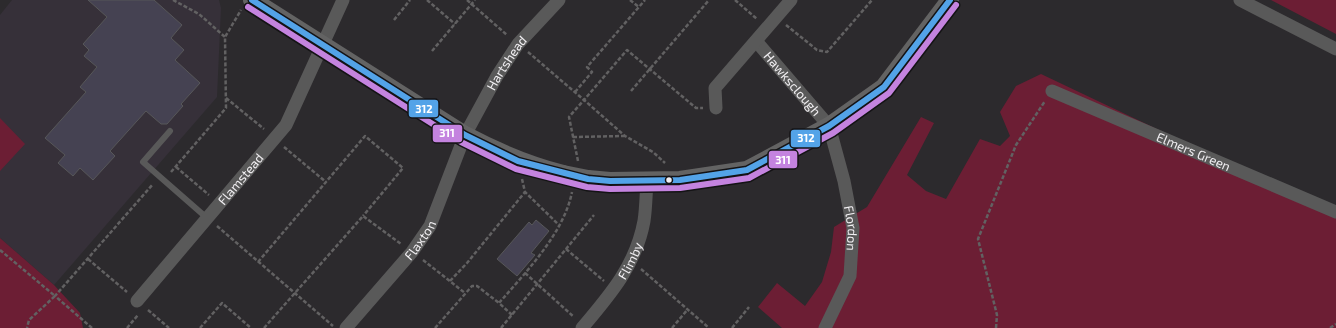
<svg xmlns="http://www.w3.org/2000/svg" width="1336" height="328" font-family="'Exo 2',sans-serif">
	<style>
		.built { fill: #363039 }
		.green { fill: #6c1e34 }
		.building { fill: #454252; stroke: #575759 }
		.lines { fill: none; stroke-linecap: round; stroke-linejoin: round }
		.path { stroke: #626162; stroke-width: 2.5; stroke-dasharray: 4 2; stroke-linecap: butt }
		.lane { stroke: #595959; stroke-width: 6 }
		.street { stroke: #595959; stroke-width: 13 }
		.secondary { stroke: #636363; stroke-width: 18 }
		.secondary-bridge { stroke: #636363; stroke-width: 18 }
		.bus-1-casing { stroke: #141315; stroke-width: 9 }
		.bus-2-casing { stroke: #141315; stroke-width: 9 }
		.bus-1 { stroke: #53a3e8; stroke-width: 6 }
		.bus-2 { stroke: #c483df; stroke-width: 6 }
		.bus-dot { fill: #f1eff2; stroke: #141315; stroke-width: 1.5 }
		.labels { text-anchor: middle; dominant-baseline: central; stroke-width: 3; stroke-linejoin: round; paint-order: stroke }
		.street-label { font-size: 13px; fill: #f1eff2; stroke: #141315 }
		.line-badge { stroke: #141315; stroke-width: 1.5 }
		.badge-label { font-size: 11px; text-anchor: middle; font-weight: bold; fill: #fff }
	</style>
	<rect width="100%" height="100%" fill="#2c2a2d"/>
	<path class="built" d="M12,0H219L221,8L217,97L54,285L0,238V15Z"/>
	<path class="green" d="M1271,0H1336V34Z
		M1041,74L1336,214V328H782L758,307L777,283L805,306L822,282L831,252L834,227L867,207L921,117L934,123L907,175L926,191L946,199L980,139L1000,146L1010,136L1000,112L1016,86Z
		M0,118L25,144L0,171Z
		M0,238L54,285L80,313L83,328H0Z"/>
	<path class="building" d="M88,0H154L182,25L171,38L184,50L175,60L200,83L181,104L183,106L167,124H161L146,111L110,151L115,156L93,180L80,168L73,176L58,163L65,155L45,138L86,92L80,87L97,67L84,56L89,50L83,44L107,17Z
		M536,220L549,231L531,253L535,255L517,276L497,259L529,222L532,225Z"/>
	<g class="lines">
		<path class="path" d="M173,0L199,14L225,37
			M427,0L455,24
			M467,0L507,35
			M630,0L639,7
			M735,0L757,19
			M394,20L410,0
			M786,25L817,50L827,52L872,0
			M432,51L475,0
			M528,52L584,100L627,50L696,108H703
			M631,91L709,0
			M575,92L592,72L587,67L645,0
			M226,98L264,129
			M573,137L625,136
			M284,147L326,182
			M578,161L569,117L584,100L625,136L653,152L665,163
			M176,167L209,195
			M171,172L226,108L225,37L241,10
			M522,179L525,192L559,225
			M217,226L333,326
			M566,249L604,281
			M0,250L55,296L29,320L27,328
			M88,259L127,292
			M423,260L465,293
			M258,262L365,136L403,168L363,216
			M641,269L709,328
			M525,273L574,317
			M450,281L467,263L525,192
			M148,310L169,328
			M512,315L499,303C526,272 564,233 572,192
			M92,328L55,296L153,184
			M127,328L138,315
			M200,328L222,303L251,328
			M264,328L363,216L401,244
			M435,328L472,286H477L499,303
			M501,328L594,215
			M672,328L688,309
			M732,328L749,307
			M996,328L997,315L978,239L1016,145L1045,101
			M1330,328L1336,324"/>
		<path class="lane" d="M170,131L143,162L207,218"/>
		<g class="street">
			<path d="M1240,0L1336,49"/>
			<path id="s1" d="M756,41L829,126L844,181L853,228L850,276L825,328"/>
			<path id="s2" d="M1052,91L1336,212"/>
			<path d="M716,108L715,88L791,0"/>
			<path id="s3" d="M137,301L286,125L343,0"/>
			<path id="s4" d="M346,328L412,252L430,226L465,135L497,76L518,44L559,0"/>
			<path id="s5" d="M582,328C610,295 636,265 644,221C646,208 646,194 647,181"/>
		</g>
		<path class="secondary" d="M252,0L465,135C497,152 528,165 563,174
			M588,179L610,181L680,180L747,170L829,126L884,87L950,0"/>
		<path class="secondary-bridge" d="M563,174L588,179"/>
		<g class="bus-1-casing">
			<path id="bus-1" d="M252,0L465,135L518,161L588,179L610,181L680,180L747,170L829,126L884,87L950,0"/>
		</g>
		<g class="bus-2-casing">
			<path id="bus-2" d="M248,7L461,142L516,169L587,187L610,189L680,188L749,178L833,133L889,93L956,5"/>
		</g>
		<use href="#bus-1" class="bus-1"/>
		<use href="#bus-2" class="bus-2"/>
	</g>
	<circle class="bus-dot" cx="669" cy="180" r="3.5"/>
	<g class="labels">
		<g class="street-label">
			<text stroke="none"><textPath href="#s4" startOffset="313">Hartshead</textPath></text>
			<text stroke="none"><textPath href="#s1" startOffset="56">Hawksclough</textPath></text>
			<text stroke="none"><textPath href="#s2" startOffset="154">Elmers Green</textPath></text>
			<text stroke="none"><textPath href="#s3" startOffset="160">Flamstead</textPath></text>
			<text stroke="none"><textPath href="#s1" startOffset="217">Flordon</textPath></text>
			<text stroke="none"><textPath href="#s4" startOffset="115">Flaxton</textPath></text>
			<text stroke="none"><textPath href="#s5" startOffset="83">Flimby</textPath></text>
		</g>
	</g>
	<g class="line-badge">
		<rect x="408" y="99" width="31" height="19" rx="4" fill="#53a3e8"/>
		<rect x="432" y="124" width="31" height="19" rx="4" fill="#c483df"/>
		<rect x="790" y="129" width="31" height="19" rx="4" fill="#53a3e8"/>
		<rect x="768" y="150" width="30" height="19" rx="4" fill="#c483df"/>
	</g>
	<g class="badge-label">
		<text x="424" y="113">312</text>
		<text x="447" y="137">311</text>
		<text x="806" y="142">312</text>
		<text x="783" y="164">311</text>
	</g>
</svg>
